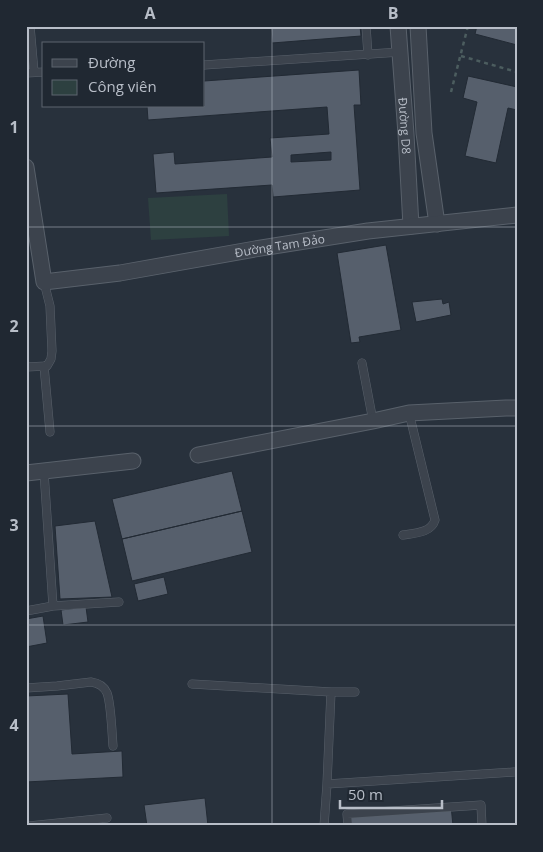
<svg xmlns="http://www.w3.org/2000/svg" width="543" height="852" font-family="'Open Sans',sans-serif">
	<style>
		.green { fill: #2d4040 }
		.building { fill: #565f6c; stroke: #222a34; fill-rule: evenodd }
		.lines { fill: none; stroke-linecap: round; stroke-linejoin: round }
		.lane-casing { stroke: #59616b; stroke-width: 9 }
		.street-casing { stroke: #59616b; stroke-width: 17 }
		.path { stroke: #4c5d5f; stroke-width: 2.5; stroke-dasharray: 4 4; stroke-linecap: butt }
		.lane { stroke: #3c434d; stroke-width: 8 }
		.street { stroke: #3c434d; stroke-width: 15 }
		.grid { fill: none; stroke: #b8bec8; stroke-width: 1; stroke-opacity: 0.55 }
		.labels { text-anchor: middle; dominant-baseline: central; stroke-width: 4; stroke-linejoin: round; paint-order: stroke }
		.street-label { font-size: 12px; fill: #b8bec8; stroke: #202832 }
		.neatline { fill: none; stroke: #b8bec8; stroke-width: 2 }
		.grid-label { font-size: 16px; text-anchor: middle; font-weight: bold; fill: #b8bec8 }
	</style>
	<rect width="100%" height="100%" fill="#28313c"/>
	<path class="green" d="M227,194L229,236L151,240L148,198Z"/>
	<path class="building" d="M271,26H360L361,36L272,43Z
		M477,26H517V45L475,34Z
		M359,70L361,105H354L360,190L273,197L272,185L156,193L153,154L174,152L175,164L272,157L270,138L329,134L327,107L148,120L147,106H204V81ZM331,152V160L291,162V155Z
		M468,76L517,87V110L508,108L496,163L465,156L477,102L463,98Z
		M386,245L401,330L359,337L360,342L351,343L337,253Z
		M442,299L443,304L449,302L451,315L416,322L412,302Z
		M232,471L242,511L122,539L112,499Z
		M242,511L252,552L132,581L122,539Z
		M95,521L112,597L60,599L55,526Z
		M164,577L168,594L138,601L134,584Z
		M86,607L88,622L63,625L61,610Z
		M43,616L47,643L26,647V619Z
		M68,694L72,754L122,751L123,777L26,782V696Z
		M205,798L208,826H147L144,805Z
		M451,805L453,826H348L347,814Z"/>
	<g class="lines">
		<g class="lane-casing">
			<path id="lane" d="M30,26L34,72
				M366,26L368,55
				M204,65L400,52
				M26,73L44,72
				M362,363L373,421
				M44,366L50,432
				M26,367L47,366L51,359L52,351L50,306L44,282
				M44,472L53,606
				M403,535C415,533 431,533 435,520L409,413
				M26,611L53,606L119,602
				M192,684L331,692H355
				M26,688L57,686L91,682C98,683 104,686 107,693C111,703 112,734 113,746
				M327,784L331,692
				M29,826L107,818
				M324,826L327,784L514,772
				M348,826L347,814L481,805L482,826"/>
		</g>
		<g class="street-casing">
			<g id="street">
				<path id="s1" d="M398,26L406,134L411,226"/>
				<path d="M418,26L424,133L437,224"/>
				<path id="s2" d="M26,167L44,282L120,273L255,249L368,231L517,215"/>
				<path d="M198,455L373,421L409,413L506,408H517"/>
				<path d="M26,473L133,461"/>
			</g>
		</g>
		<path class="path" d="M461,56L517,72
			M451,92L468,26"/>
		<use href="#lane" class="lane"/>
		<use href="#street" class="street"/>
	</g>
	<path class="grid" d="M272,26V826M26,227H517M26,426H517M26,625H517"/>
	<g class="labels">
		<g class="street-label">
			<text stroke="none"><textPath href="#s1" startOffset="100">Đường D8</textPath></text>
			<text stroke="none"><textPath href="#s2" startOffset="355">Đường Tam Đảo</textPath></text>
		</g>
	</g>
	<rect width="543" height="852" fill="none" stroke="#202832" stroke-width="55"/>
	<rect x="42" y="42" width="162" height="65" fill="#202832" stroke="#5d646e"/>
	<rect x="52" y="59" width="25" height="8" fill="#3c434d" stroke="#5d646e"/>
	<text x="88" y="68" font-size="15" fill="#b8bec8">Đường</text>
	<rect x="52" y="80" width="25" height="15" fill="#2d4040" stroke="#5d646e"/>
	<text x="88" y="92" font-size="15" fill="#b8bec8">Công viên</text>
	<path d="M340 800v8h102v-8" fill="none" stroke="#b8bec8" stroke-width="2.5"/>
	<text x="348" y="800" font-size="15" fill="#b8bec8" stroke="#202832" stroke-width="4" paint-order="stroke">50 m</text>
	<rect x="28" y="28" width="488" height="796" class="neatline"/>
	<g class="grid-label">
		<text x="150" y="19">A</text>
		<text x="393" y="19">B</text>
		<text x="14" y="133">1</text>
		<text x="14" y="332">2</text>
		<text x="14" y="531">3</text>
		<text x="14" y="731">4</text>
	</g>
</svg>
